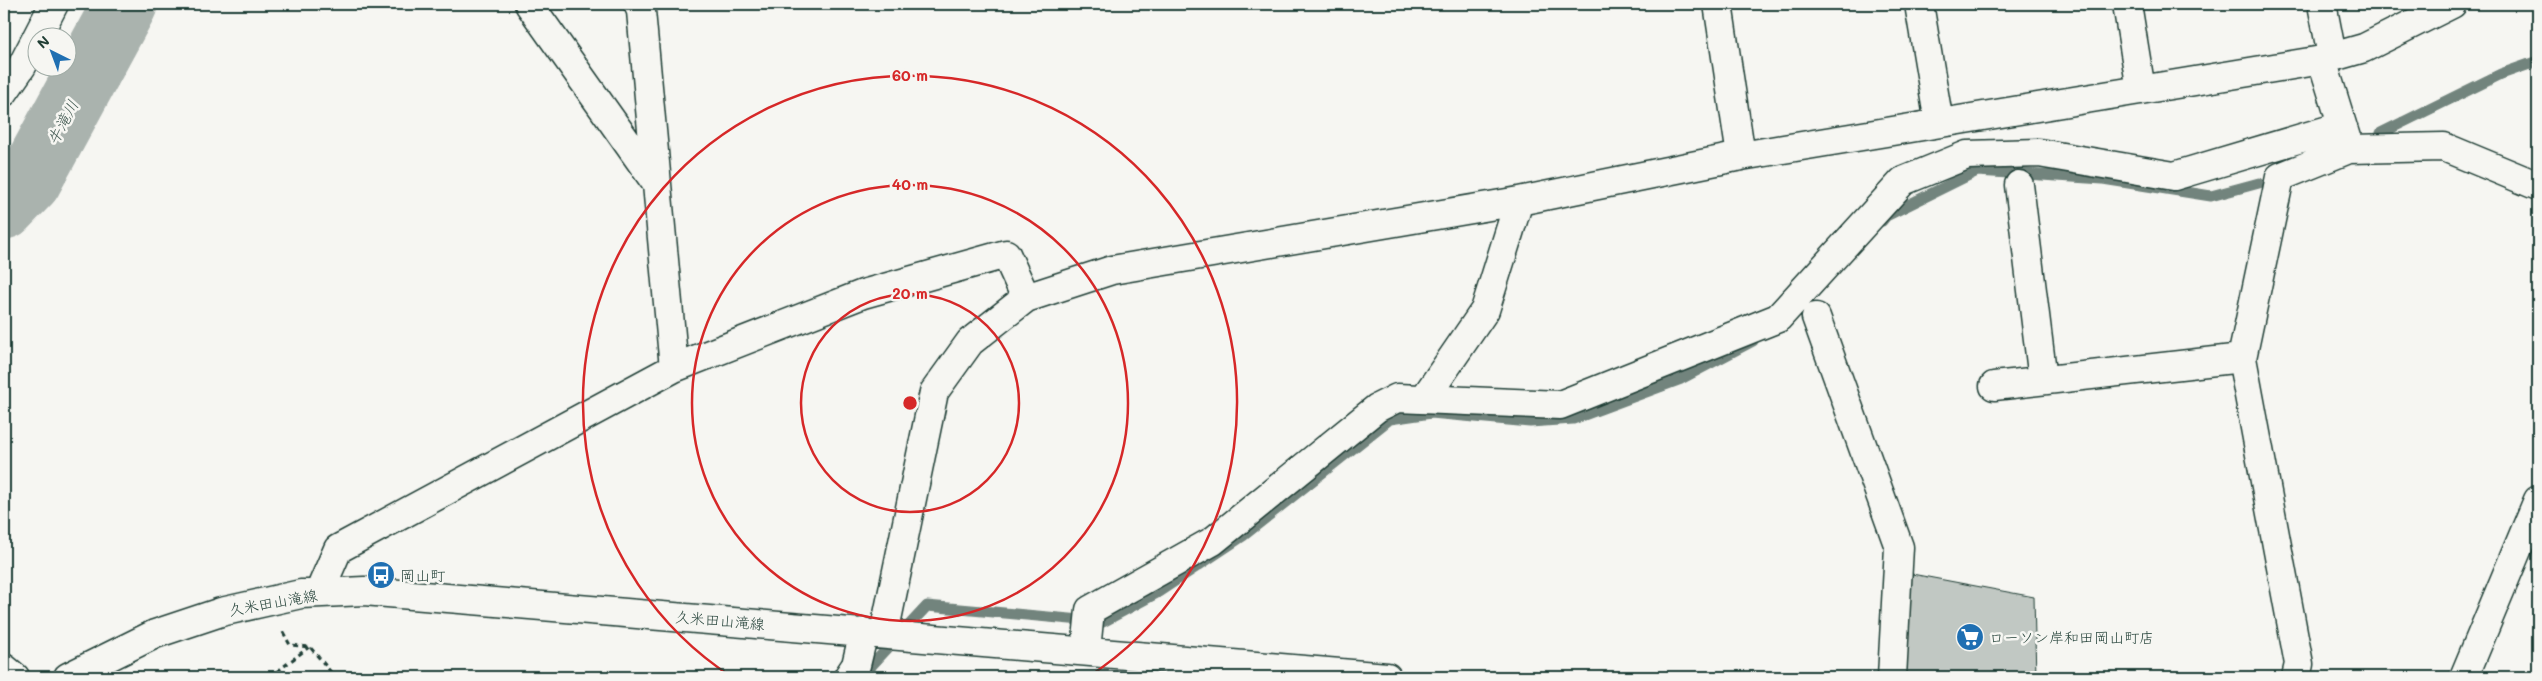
<svg xmlns="http://www.w3.org/2000/svg" width="2542" height="681" font-family="Mali,'Klee One',sans-serif">
	<style>
		.lines { fill: none; stroke-linecap: round; stroke-linejoin: round }
		.stream { stroke: #72847d; stroke-width: 11 }
		.river { stroke: #aab3ae; stroke-width: 65 }
		.building { fill: #c1c8c3; stroke: #1f3d34 }
		.minor-casing { stroke: #1f3d34; stroke-width: 31 }
		.major-casing { stroke: #1f3d34; stroke-width: 31 }
		.path { stroke: #1f3d34; stroke-width: 3; stroke-dasharray: 5 4; stroke-linecap: butt }
		.minor { stroke: #f6f6f2; stroke-width: 28 }
		.major { stroke: #f6f6f2; stroke-width: 28 }
		.ring { fill: none; stroke: #d62828; stroke-width: 2.5 }
		.labels { text-anchor: middle; dominant-baseline: central; stroke-width: 5; stroke-linejoin: round; paint-order: stroke }
		.poi-label { font-size: 15px; fill: #1f3d34; stroke: #f6f6f2; text-anchor: start }
		.street-label { font-size: 15px; fill: #1f3d34; stroke: #f6f6f2 }
		.water-label { font-size: 16px; font-style: italic; fill: #425a52; stroke: #f6f6f2 }
		.centre { fill: #d62828; stroke: #f6f6f2; stroke-width: 2.5 }
		.ring-label { font-size: 15px; text-anchor: middle; font-weight: bold; fill: #d62828; stroke: #f6f6f2; stroke-width: 5; stroke-linejoin: round; paint-order: stroke }
	</style>
	<rect width="100%" height="100%" fill="#f6f6f2"/>
	<filter id="ink" filterUnits="userSpaceOnUse"><feTurbulence type="fractalNoise" baseFrequency=".02" numOctaves="2"/><feDisplacementMap in="SourceGraphic" scale="10" xChannelSelector="R" yChannelSelector="G"/><feConvolveMatrix kernelMatrix="1 2 1 2 8 2 1 2 1" color-interpolation-filters="sRGB"/></filter>
	<g filter="url(#ink)">
		<g class="lines">
			<path class="stream" d="M2381,133L2501,74L2538,61
				M1882,221L1886,216L1977,171L2103,179L2211,196L2259,183
				M865,677L872,665L927,606L1103,622L1157,593L1243,536L1390,419L1431,413L1530,422L1573,419L1681,379L1753,341"/>
			<path class="river" d="M4,207L29,181L125,4"/>
		</g>
		<path class="building" d="M1912,574L2034,597L2036,677H1901Z"/>
		<g class="lines">
			<g class="minor-casing">
				<path id="minor" d="M529,4L656,183
					M1718,4L1741,156
					M1919,4L1939,123
					M2127,4L2141,90
					M2322,4L2332,56
					M2322,60L2348,144
					M4,92L22,66L54,4
					M2019,185L2043,380
					M1816,317L1899,547L1892,677
					M674,368L863,294L1006,254L1026,298
					M1994,386L2242,358
					M1424,399L1485,310L1519,201
					M319,593L338,549L674,368L641,11L638,4
					M884,634L934,392L970,342L1026,298L1112,270L1519,201L1741,156L2322,60L2364,48L2452,4
					M1086,650L1090,610L1213,541L1377,408L1397,398L1560,405L1778,318L1903,181L1967,155L2039,153L2174,176L2342,126
					M68,677L155,634L221,612L301,594L364,591L1387,677
					M848,677L856,665L864,632
					M2296,677L2299,664L2242,358L2280,177L2349,149L2444,147L2538,186
					M2464,677L2538,500"/>
			</g>
			<g class="major-casing">
				<path id="major" d="M4,668L15,677"/>
			</g>
			<path class="path" d="M283,632L290,645L310,647L335,677
				M270,677L309,647"/>
			<use href="#minor" class="minor"/>
			<use href="#major" class="major"/>
		</g>
	</g>
	<g class="ring">
		<circle cx="910" cy="403" r="109"/>
		<circle cx="910" cy="403" r="218"/>
		<path d="M732 677A327 327 0 1 1 1088 677"/>
	</g>
	<defs>
		<g id="bus-disc" transform="scale(1.4375)"><circle r="9.5" fill="#1f6fb2" stroke="#f6f6f2"/><path d="M-5-6H5V4H4V6H2V4H-2V6H-4V4H-5ZM-3.5-4V0h7V-4ZM-3.5 1.2v1.5H-2V1.2ZM2 1.2v1.5H3.5V1.2Z" fill="#fff"/></g>
		<g id="supermarket-disc" transform="scale(1.4375)"><circle r="9.5" fill="#1f6fb2" stroke="#f6f6f2"/><path d="M-6-5.5h2.5l.6 2H6L4.5 2H-2.5L-4.4-4H-6ZM-1.5 3.2a1.3 1.3 0 1 0 .1 0ZM3 3.2a1.3 1.3 0 1 0 .1 0Z" fill="#fff"/></g>
	</defs>
	<g fill-rule="evenodd">
		<use href="#bus-disc" x="381" y="575"/>
		<use href="#supermarket-disc" x="1970" y="637"/>
	</g>
	<g class="labels">
		<g class="poi-label">
			<text x="400" y="575">岡山町</text>
			<text x="1989" y="637">ローソン岸和田岡山町店</text>
		</g>
		<g class="street-label">
			<text transform="translate(273 602) rotate(-10)">久米田山滝線</text>
			<text transform="translate(720 620) rotate(5)">久米田山滝線</text>
		</g>
		<g class="water-label">
			<text transform="translate(62 122) rotate(-62)">牛滝川</text>
		</g>
	</g>
	<circle cx="910" cy="403" r="8" class="centre"/>
	<g class="ring-label">
		<text x="910" y="81">60 m</text>
		<text x="910" y="190">40 m</text>
		<text x="910" y="299">20 m</text>
	</g>
	<rect width="2542" height="681" fill="none" stroke="#f6f6f2" stroke-width="20"/>
	<rect x="10" y="10" width="2522" height="661" fill="none" stroke="#1f3d34" stroke-width="2" filter="url(#ink)"/>
	<g transform="translate(52 52) rotate(318)"><circle r="24" fill="#f6f6f2" stroke="#a0aca6"/>
	<path d="M0-4L9 19L0 12L-9 19Z" fill="#1f6fb2"/>
	<text y="-8" font-size="14" font-weight="bold" text-anchor="middle" fill="#1f3d34">N</text>
	</g>
</svg>
